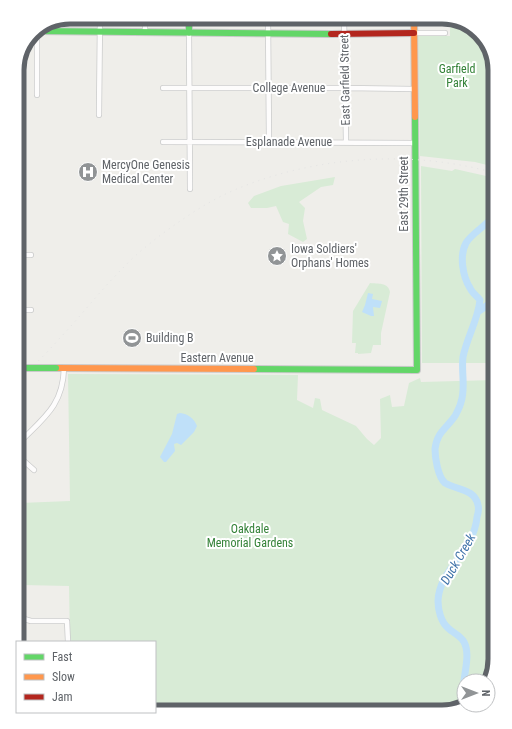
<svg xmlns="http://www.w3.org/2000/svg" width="512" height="729" font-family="'Roboto Condensed',sans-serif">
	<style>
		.green { fill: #d8ebd6 }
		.water { fill: #bfe0f9 }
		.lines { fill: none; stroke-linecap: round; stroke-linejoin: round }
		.river { stroke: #bfe0f9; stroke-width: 7 }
		.street-casing { stroke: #cbcccc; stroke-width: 6 }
		.fast-casing { stroke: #cacacb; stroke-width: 8 }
		.slow-casing { stroke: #cacacb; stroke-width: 8 }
		.jam-casing { stroke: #cacacb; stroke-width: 8 }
		.street { stroke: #fdfcfc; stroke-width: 4.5 }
		.fast { stroke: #63d668; stroke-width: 6 }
		.slow { stroke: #ff974d; stroke-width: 6 }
		.jam { stroke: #b3261e; stroke-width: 6 }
		.rail { stroke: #e4e4e4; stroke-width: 1; stroke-dasharray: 1 5; stroke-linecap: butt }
		.fast-bridge-casing { stroke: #cacacb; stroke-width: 8; stroke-linecap: butt }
		.fast-bridge { stroke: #63d668; stroke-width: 6 }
		.labels { text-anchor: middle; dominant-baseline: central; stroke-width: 4; stroke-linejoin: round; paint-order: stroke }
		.park-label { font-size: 12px; fill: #348238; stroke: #fff }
		.street-label { font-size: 12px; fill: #5f6368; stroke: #fff }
		.poi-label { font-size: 12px; fill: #5f6368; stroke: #fff; text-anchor: start }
		.water-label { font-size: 13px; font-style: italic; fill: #4174aa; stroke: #fff }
		.rim { fill: none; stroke: #5f6368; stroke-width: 5 }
	</style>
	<rect width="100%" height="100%" fill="#efeeea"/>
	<path class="green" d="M450,19L468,24L488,44L495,70V167L475,162L420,156L418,36H450Z
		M421,166L452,171L455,169L495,178V363H422Z
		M335,177L333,185L321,187L299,202L305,208L303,221L307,239L303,242L288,234L289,224L283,222L276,206L267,208H251L248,203L254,196L281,186Z
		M370,283C378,284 388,282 390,292L381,333V345H373L371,353L358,354V353H355L356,343H352L353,311Z
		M68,374L298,375L297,400L313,408L315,398L320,399L322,410L356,426L367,439L374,445L381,438L380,399L390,395L392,407L404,406L409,383L420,378L421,382L495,380V659L488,685V681H464V705H467L442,712H155V642H70L69,586L23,585L20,503L70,501Z"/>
	<path class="water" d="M368,293L373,294L372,299L382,301L380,308L373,307L374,316H371L362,312L365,305Z
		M180,413C188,414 194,418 197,426L194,432L181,445L177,443L174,444L175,451L166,462H164L160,457L161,455L172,434L177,414Z"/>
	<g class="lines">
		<path class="river" d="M495,164L490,156L492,146L495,143
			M479,311L495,300
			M464,681C465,670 470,653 464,642C460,635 453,633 448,628C441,622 438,610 438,601C439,569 474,552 477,517C478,514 479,509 478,505C475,489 457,490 445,483C438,477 435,458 435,449C437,432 446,429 455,416C457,412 460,407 461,402C466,388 461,372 463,357C467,337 478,320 480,300C477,296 472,293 470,288C463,277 459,256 466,243C471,234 487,225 495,215"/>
		<g class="street-casing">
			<path id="street" d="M268,17L269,143
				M344,17L346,142
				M145,32V17
				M189,33L190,189
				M414,33H445
				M163,88H345L414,89
				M37,95V29
				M99,115L100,17
				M163,142L415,143
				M17,255H31
				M17,310H31
				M17,445C42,419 63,407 64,368
				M17,455L34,470
				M17,617L31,621H67L68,642"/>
		</g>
		<g class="fast-casing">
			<path id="fast" d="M189,17V33
				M35,31L331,34
				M254,369L417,370L415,117"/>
		</g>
		<g class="slow-casing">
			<path id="slow" d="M414,17L415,117
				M56,368L254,369"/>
		</g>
		<g class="jam-casing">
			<path id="jam" d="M331,34L414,33"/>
		</g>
		<use href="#street" class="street"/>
		<use href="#fast" class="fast"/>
		<use href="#slow" class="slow"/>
		<use href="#jam" class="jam"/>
		<path class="rail" d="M17,382C31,368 46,354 59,339C82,315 102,288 126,265C135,255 147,246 158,237C181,220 205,203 232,191C313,156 410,149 495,173"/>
		<g class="fast-bridge-casing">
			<path id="fast-bridge" d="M17,368H56"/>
		</g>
		<use href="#fast-bridge" class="fast-bridge"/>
	</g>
	<defs>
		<g id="hospital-disc" transform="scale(1)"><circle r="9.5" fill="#919496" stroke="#fff"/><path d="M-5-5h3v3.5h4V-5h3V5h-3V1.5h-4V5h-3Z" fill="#fff"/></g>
		<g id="sight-disc" transform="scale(1)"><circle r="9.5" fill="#919496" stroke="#fff"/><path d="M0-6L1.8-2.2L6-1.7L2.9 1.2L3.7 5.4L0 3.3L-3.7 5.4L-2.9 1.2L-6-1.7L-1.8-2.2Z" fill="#fff"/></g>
		<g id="stadium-disc" transform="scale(1)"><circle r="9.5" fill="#919496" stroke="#fff"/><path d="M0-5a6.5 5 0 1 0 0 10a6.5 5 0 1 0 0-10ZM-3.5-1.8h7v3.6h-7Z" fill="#fff"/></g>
	</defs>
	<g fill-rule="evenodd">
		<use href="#hospital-disc" x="88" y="172"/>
		<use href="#sight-disc" x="277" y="256"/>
		<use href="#stadium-disc" x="132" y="338"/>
	</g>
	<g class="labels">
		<g class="park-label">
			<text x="457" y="69">Garfield<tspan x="457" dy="14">Park</tspan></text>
			<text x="250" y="529">Oakdale<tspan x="250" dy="14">Memorial Gardens</tspan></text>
		</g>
		<g class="street-label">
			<text transform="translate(345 80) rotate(-91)">East Garfield Street</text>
			<text x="289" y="88">College Avenue</text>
			<text x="289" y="142">Esplanade Avenue</text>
			<text transform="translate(404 194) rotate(-90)">East 29th Street</text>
			<text x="217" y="358">Eastern Avenue</text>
		</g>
		<g class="poi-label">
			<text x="102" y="165">MercyOne Genesis<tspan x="102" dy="14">Medical Center</tspan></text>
			<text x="291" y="249">Iowa Soldiers'<tspan x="291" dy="14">Orphans' Homes</tspan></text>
			<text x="146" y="338">Building B</text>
		</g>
		<g class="water-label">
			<text transform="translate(458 559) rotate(-60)">Duck Creek</text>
		</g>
	</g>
	<path d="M0 0H512V729H0ZM70 24H442A46 46 0 0 1 488 70V659A46 46 0 0 1 442 705H70A46 46 0 0 1 24 659V70A46 46 0 0 1 70 24Z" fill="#fff" fill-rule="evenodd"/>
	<path class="rim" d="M70 24H442A46 46 0 0 1 488 70V659A46 46 0 0 1 442 705H70A46 46 0 0 1 24 659V70A46 46 0 0 1 70 24Z"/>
	<rect x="16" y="641" width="140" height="72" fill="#ffffff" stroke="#bfc1c3"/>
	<rect x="24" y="654" width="20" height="6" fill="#63d668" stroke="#bfc1c3"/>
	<text x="52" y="661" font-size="12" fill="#5f6368">Fast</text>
	<rect x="24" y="674" width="20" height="6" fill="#ff974d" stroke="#bfc1c3"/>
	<text x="52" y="681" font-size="12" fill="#5f6368">Slow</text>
	<rect x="24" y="694" width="20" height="6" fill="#b3261e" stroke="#bfc1c3"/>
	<text x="52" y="701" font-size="12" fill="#5f6368">Jam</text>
	<g transform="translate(476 693) rotate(90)"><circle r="19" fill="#ffffff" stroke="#bfc1c3"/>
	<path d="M0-3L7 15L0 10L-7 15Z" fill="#919496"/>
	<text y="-6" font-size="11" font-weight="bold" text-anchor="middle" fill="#5f6368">N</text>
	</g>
</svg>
